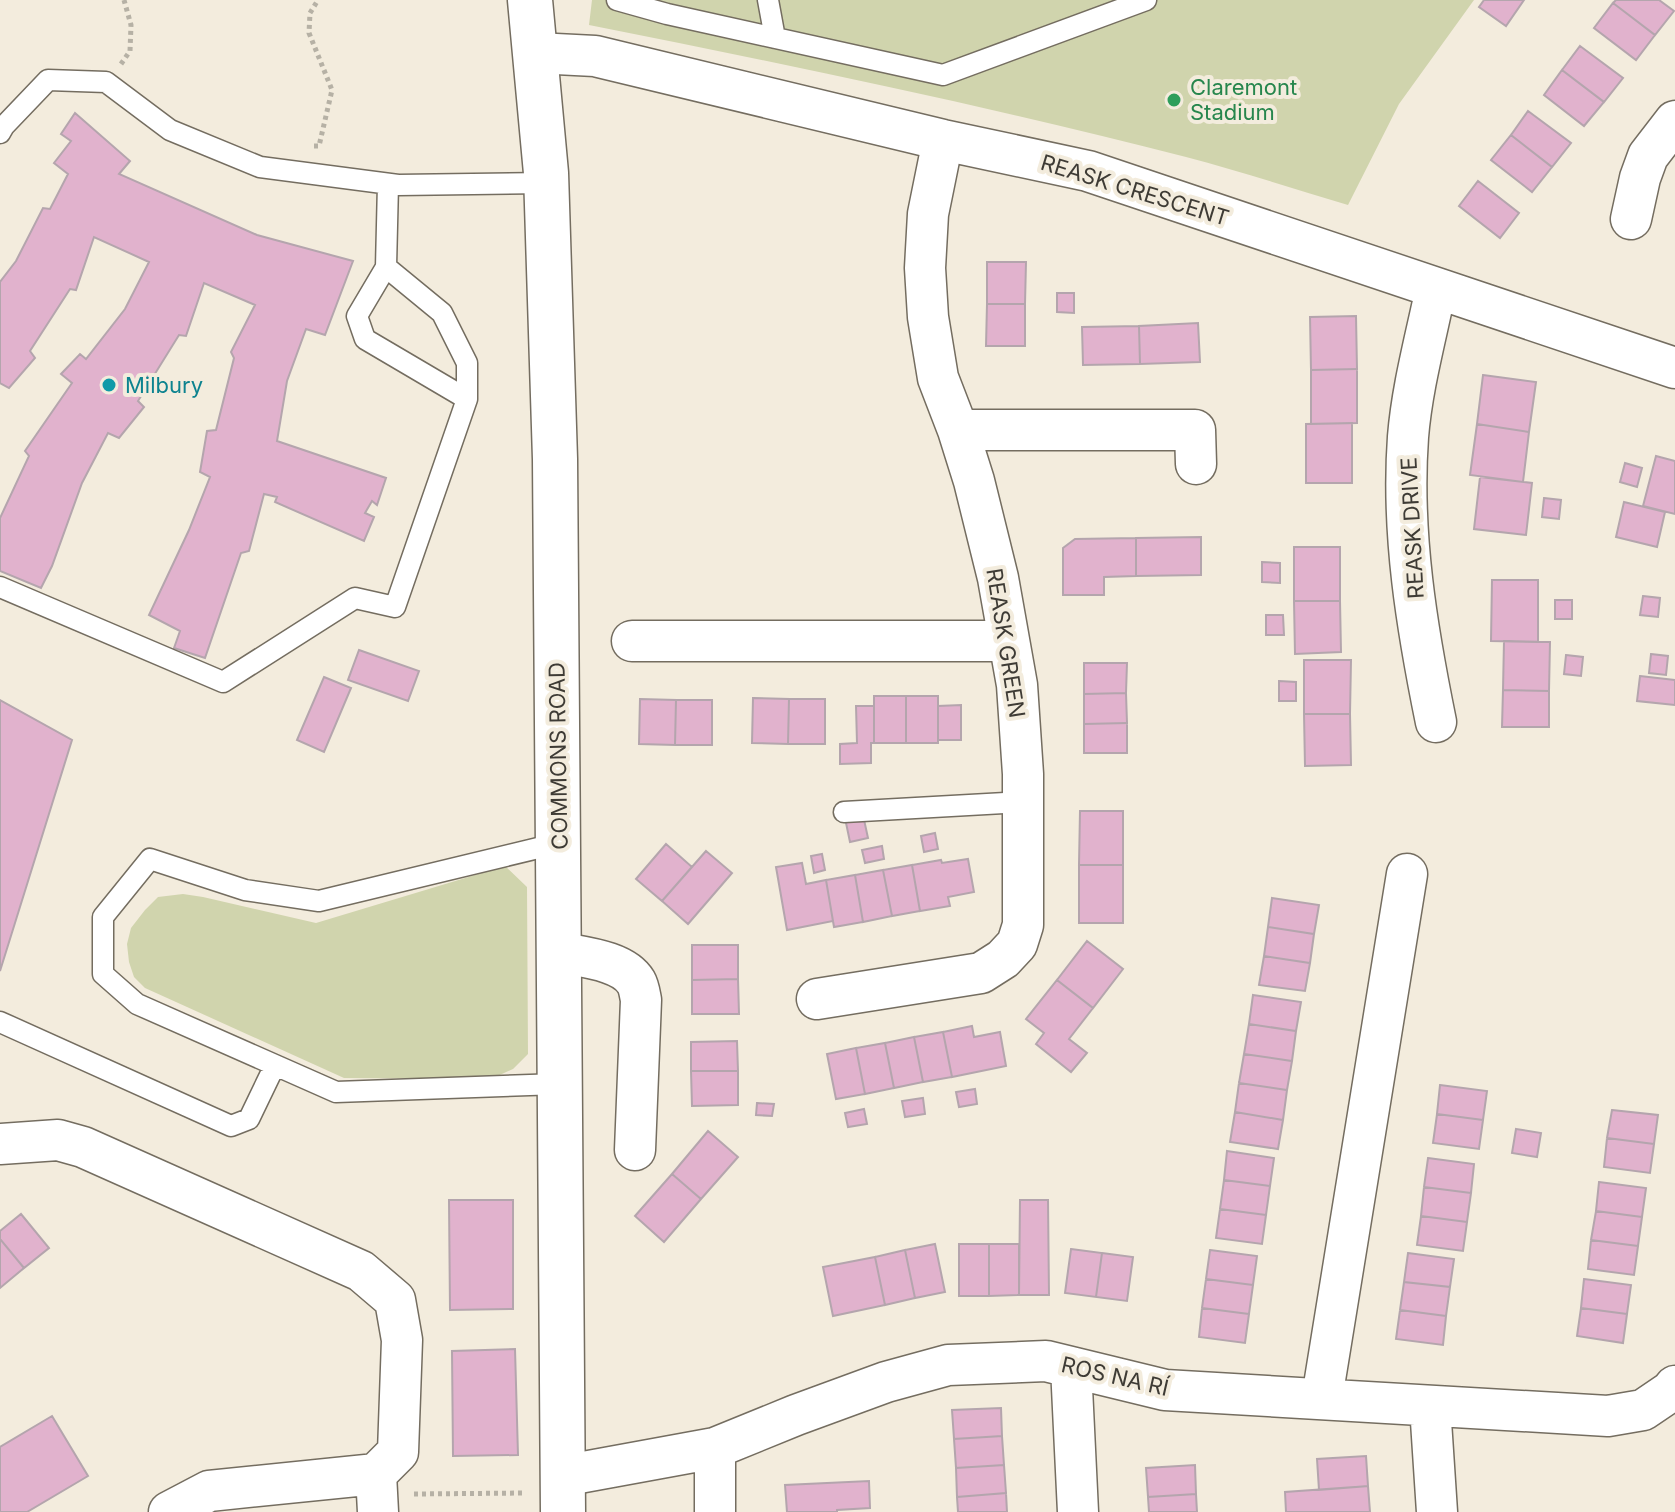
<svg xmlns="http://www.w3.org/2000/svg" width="1675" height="1512" font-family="Inter,sans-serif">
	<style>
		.green { fill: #d0d4ad }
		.building { fill: #e1b2cd; stroke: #b4a5ad; stroke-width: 2 }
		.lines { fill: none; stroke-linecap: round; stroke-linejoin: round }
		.service-casing { stroke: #746d60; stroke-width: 23 }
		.minor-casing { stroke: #746d60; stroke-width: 43 }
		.tertiary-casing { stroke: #746d60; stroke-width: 47 }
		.path { stroke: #b6b1a5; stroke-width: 5; stroke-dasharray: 4 4; stroke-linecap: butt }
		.service { stroke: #fff; stroke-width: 20 }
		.minor { stroke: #fff; stroke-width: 40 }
		.tertiary { stroke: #fff; stroke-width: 44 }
		.leisure-dot { fill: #2e9e5b; stroke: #f3ecdd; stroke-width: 3 }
		.culture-dot { fill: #0f9aa8; stroke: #f3ecdd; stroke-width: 3 }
		.labels { text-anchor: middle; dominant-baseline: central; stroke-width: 8; stroke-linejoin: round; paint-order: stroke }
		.leisure-label { font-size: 22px; fill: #27864d; stroke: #f3ecdd; text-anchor: start }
		.street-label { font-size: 22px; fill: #3e3b35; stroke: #f3ecdd }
		.culture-label { font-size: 22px; fill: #0d838f; stroke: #f3ecdd; text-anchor: start }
	</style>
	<rect width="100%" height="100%" fill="#f3ecdd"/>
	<path class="green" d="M592,0H1474L1399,104L1348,205C1294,189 1240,171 1186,157C988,106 789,65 589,25Z
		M505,866L527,887L528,1054L513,1069L491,1079L344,1078L145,988L134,977L129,962L127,944L131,928L145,910L158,897L183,894L203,897L316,923Z"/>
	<path class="building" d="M1484,0H1524L1506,26L1479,7Z
		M1616,0H1659L1674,11L1655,35L1613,3Z
		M1613,3L1655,35L1636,60L1594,28Z
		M1580,46L1623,78L1604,102L1562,70Z
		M1562,70L1604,102L1584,126L1544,95Z
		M1528,111L1571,143L1552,167L1511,135Z
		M75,113L130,161L119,174L257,235L353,261L325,335L306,329L287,381L277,441L386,478L377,505L372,501L365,513L374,517L364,541L275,502L277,497L264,494L249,551L241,553L205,658L174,648L180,631L149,615L189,530L210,477L200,472L207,431L216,430L234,358L231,352L255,305L204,283L186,336L179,335L138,401L144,407L119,438L108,433L82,483L52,566L41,588L0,571V518L29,456L25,451L72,383L61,374L80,354L86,359L125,309L149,262L94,237L76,290L70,289L30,351L35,358L9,388L0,383V282L16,261L43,208L50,209L68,174L54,163L71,141L61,134Z
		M1511,135L1552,167L1532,192L1491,160Z
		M1478,181L1519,213L1500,238L1459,206Z
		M987,262H1026L1025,304H987Z
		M1057,293H1074V313L1057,312Z
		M987,304H1025V346H986Z
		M1356,316L1357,369L1311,370L1310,317Z
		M1198,323L1200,362L1140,364L1139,326Z
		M1139,326L1140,364L1083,365L1082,327Z
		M1357,369V423L1311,424V370Z
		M1483,375L1536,382L1529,432L1477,424Z
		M1352,423V483H1306V424Z
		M1477,424L1529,432L1523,482L1470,475Z
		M1656,456L1675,461V514L1643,506Z
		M1625,463L1642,468L1637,487L1620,482Z
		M1480,477L1532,483L1526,535L1474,529Z
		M1544,498L1561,500L1559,519L1542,517Z
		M1624,502L1665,512L1657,547L1616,537Z
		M1201,537V575L1136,576V538Z
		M1136,538V576L1104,577V595H1063V548L1075,539Z
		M1294,547H1340V601H1294Z
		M1262,562L1280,563V583L1262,582Z
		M1492,580H1538V642L1491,641Z
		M1643,596L1660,598L1658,617L1640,615Z
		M1555,600H1572V619H1555Z
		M1294,601H1340L1341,652L1295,654Z
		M1266,615H1283L1284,635H1266Z
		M1504,641L1550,642L1549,691L1503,690Z
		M359,650L419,671L408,701L348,680Z
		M1651,654L1668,656L1666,675L1649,673Z
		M1566,655L1583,657L1581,676L1564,674Z
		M1304,660H1351L1350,714H1304Z
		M1084,663H1127L1126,693L1084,694Z
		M1640,676L1675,680V705L1637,701Z
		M324,677L351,688L324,752L297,740Z
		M1279,681L1296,682V701H1279Z
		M1503,690L1549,691V727H1502Z
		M1126,693L1127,723L1084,724V694Z
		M874,696H906V743H874Z
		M906,696H938V743H906Z
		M753,698L789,699L788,744L752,743Z
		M640,699L676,700L675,745L639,744Z
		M789,699H825V744H788Z
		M0,700L72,740L0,971Z
		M676,700H712V745H675Z
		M961,705V740H938V706Z
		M856,706H874V743H871V763L840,764V744L857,743Z
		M1304,714H1350L1351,765L1305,766Z
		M1127,723V753H1084V724Z
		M1080,811H1123V865H1079Z
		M863,815L868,838L850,842L845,818Z
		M935,833L938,849L924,852L921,836Z
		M666,844L692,867L662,901L636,879Z
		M882,846L884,859L865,863L862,850Z
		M706,851L732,873L688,924L662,901Z
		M822,854L825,870L814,873L811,856Z
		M968,859L974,892L948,897L950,906L920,911L912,865L941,860L942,863Z
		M802,863L806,884L826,880L833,921L787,930L776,867Z
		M912,865L920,911L892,916L883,870Z
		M1079,865H1123V923H1079Z
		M883,870L892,916L863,922L855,875Z
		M855,875L863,922L834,927L826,880Z
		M1272,898L1319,905L1314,934L1268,927Z
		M1268,927L1314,934L1310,963L1264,956Z
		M1087,941L1123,969L1093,1008L1057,980Z
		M692,945H738V979L692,980Z
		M1264,956L1310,963L1305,991L1259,985Z
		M738,979L739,1014H692V980Z
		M1057,980L1093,1008L1069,1039L1087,1053L1071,1072L1036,1044L1044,1033L1026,1019Z
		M1253,995L1301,1002L1296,1031L1249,1024Z
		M1249,1024L1296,1031L1292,1061L1244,1054Z
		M972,1026L974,1037L1000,1032L1006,1066L952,1077L943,1032Z
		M943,1032L952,1077L923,1082L914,1037Z
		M914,1037L923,1082L894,1088L885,1043Z
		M737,1041L738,1071H691V1042Z
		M885,1043L894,1088L865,1094L856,1048Z
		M856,1048L865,1094L836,1099L827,1054Z
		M1244,1054L1292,1061L1287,1090L1239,1083Z
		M691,1071H738V1105L692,1106Z
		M1239,1083L1287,1090L1283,1120L1235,1112Z
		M1440,1085L1487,1091L1483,1120L1437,1114Z
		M975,1089L977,1104L959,1107L956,1092Z
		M923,1098L925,1114L905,1117L902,1101Z
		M757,1103L774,1104L772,1116L756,1115Z
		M864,1109L867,1124L848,1127L845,1113Z
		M1612,1110L1658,1115L1654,1144L1607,1138Z
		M1235,1112L1283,1120L1278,1149L1230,1142Z
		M1437,1114L1483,1120L1479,1149L1433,1143Z
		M1516,1129L1541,1133L1537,1157L1512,1153Z
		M708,1131L738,1157L701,1199L672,1174Z
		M1607,1138L1654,1144L1650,1173L1604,1167Z
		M1227,1151L1274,1158L1270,1186L1224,1180Z
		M1428,1158L1474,1164L1471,1193L1424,1187Z
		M672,1174L701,1199L664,1242L635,1216Z
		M1224,1180L1270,1186L1266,1215L1220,1209Z
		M1599,1182L1646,1188L1642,1217L1596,1211Z
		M1424,1187L1471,1193L1467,1222L1421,1216Z
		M449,1200H513V1309L450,1310Z
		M1020,1200H1048L1049,1295H1019Z
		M1220,1209L1266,1215L1262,1244L1216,1238Z
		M1596,1211L1642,1217L1638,1246L1591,1240Z
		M21,1214L49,1248L24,1268L0,1239V1231Z
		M1421,1216L1467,1222L1463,1251L1417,1245Z
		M0,1239L24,1268L0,1288Z
		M1591,1240L1638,1246L1634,1275L1588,1269Z
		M935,1244L945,1292L915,1298L905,1250Z
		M959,1244H989V1296H959Z
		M989,1244H1019V1295L989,1296Z
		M1071,1249L1102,1253L1096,1297L1065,1293Z
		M905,1250L915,1298L885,1305L875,1257Z
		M1210,1250L1257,1256L1253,1285L1206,1279Z
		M1102,1253L1133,1257L1127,1301L1096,1297Z
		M1408,1253L1454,1259L1450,1287L1404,1282Z
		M875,1257L885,1305L833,1316L823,1267Z
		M1206,1279L1253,1285L1249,1314L1202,1308Z
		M1584,1279L1631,1285L1627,1314L1581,1308Z
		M1404,1282L1450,1287L1446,1316L1400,1310Z
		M1202,1308L1249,1314L1245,1343L1199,1337Z
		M1581,1308L1627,1314L1623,1343L1577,1336Z
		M1400,1310L1446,1316L1443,1345L1396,1339Z
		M515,1349L518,1455L453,1456L452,1351Z
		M1001,1408L1002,1436L954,1439L952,1410Z
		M52,1416L88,1476L27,1512H0V1447Z
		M1002,1436L1004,1465L956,1468L954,1439Z
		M1366,1456L1368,1486L1319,1490L1317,1459Z
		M1004,1465L1006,1493L957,1497L956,1468Z
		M1195,1465L1196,1494L1148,1497L1146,1468Z
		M869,1481L870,1508L837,1510V1512H787L785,1485Z
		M1368,1486L1370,1512H1286L1285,1492Z
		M1006,1493L1007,1512H958L957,1497Z
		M1196,1494L1197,1512H1149L1148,1497Z"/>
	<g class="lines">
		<g class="service-casing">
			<path id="service" d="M617,0L667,14L943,75L1146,0
				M768,0L775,38
				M0,133L4,126L48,80L106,82L170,130L260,167L398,185L546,183
				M386,267L442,313L467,363V399
				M0,587L223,682L355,598L395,607L467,399L365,339L357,316L386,267L388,184
				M844,812L1023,802
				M0,1022L231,1126L249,1119L275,1065
				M559,1084L336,1092L137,1004L103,974V917L150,859L245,890L319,901L559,843"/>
		</g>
		<g class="minor-casing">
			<path id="minor" d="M536,53L595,56L943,140L1088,171L1675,368
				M1631,219L1640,178L1648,156L1675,121
				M958,430H1195L1196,464
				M632,641H1009
				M1436,722C1417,629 1401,533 1408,437C1412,387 1426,337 1436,288
				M558,952C581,957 623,960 636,982C639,987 640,995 641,1000L635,1150
				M817,999L981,973L1003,959L1017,944L1023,925V774L1017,685L998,578L974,481L958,430L938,378L928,317L925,268L928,214L943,140
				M0,1144L58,1140L83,1147L361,1271L395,1300L402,1340L398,1452L376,1474L209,1491L169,1512
				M1071,1367L1078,1512
				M1322,1398L1407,874
				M1430,1406L1437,1512
				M715,1448V1512
				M376,1474L378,1512
				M562,1476L715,1448L796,1415L886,1382L948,1365L1046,1361L1165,1390L1608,1416L1643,1410L1671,1391L1675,1386"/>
		</g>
		<g class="tertiary-casing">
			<path id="tertiary" d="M530,0L546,173L555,459L563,1512"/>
		</g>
		<path class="path" d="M121,64L130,51L131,25L124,0
			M314,146H319L332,90L309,33L310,13L318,0
			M414,1494L524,1493"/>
		<use href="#service" class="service"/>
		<use href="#minor" class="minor"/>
		<use href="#tertiary" class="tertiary"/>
	</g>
	<circle class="leisure-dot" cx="1174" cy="100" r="8"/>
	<circle class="culture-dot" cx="109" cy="385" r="8"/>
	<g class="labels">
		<g class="leisure-label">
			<text x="1190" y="87">Claremont<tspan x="1190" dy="25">Stadium</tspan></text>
		</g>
		<g class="street-label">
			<text transform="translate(1135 190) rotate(17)">REASK CRESCENT</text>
			<text transform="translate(1412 528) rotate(-93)">REASK DRIVE</text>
			<text transform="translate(1006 643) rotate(81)">REASK GREEN</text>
			<text transform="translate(558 756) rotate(-91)">COMMONS ROAD</text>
			<text transform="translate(1115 1376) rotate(13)">ROS NA RÍ</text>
		</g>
		<g class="culture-label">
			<text x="125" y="385">Milbury</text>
		</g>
	</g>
</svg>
